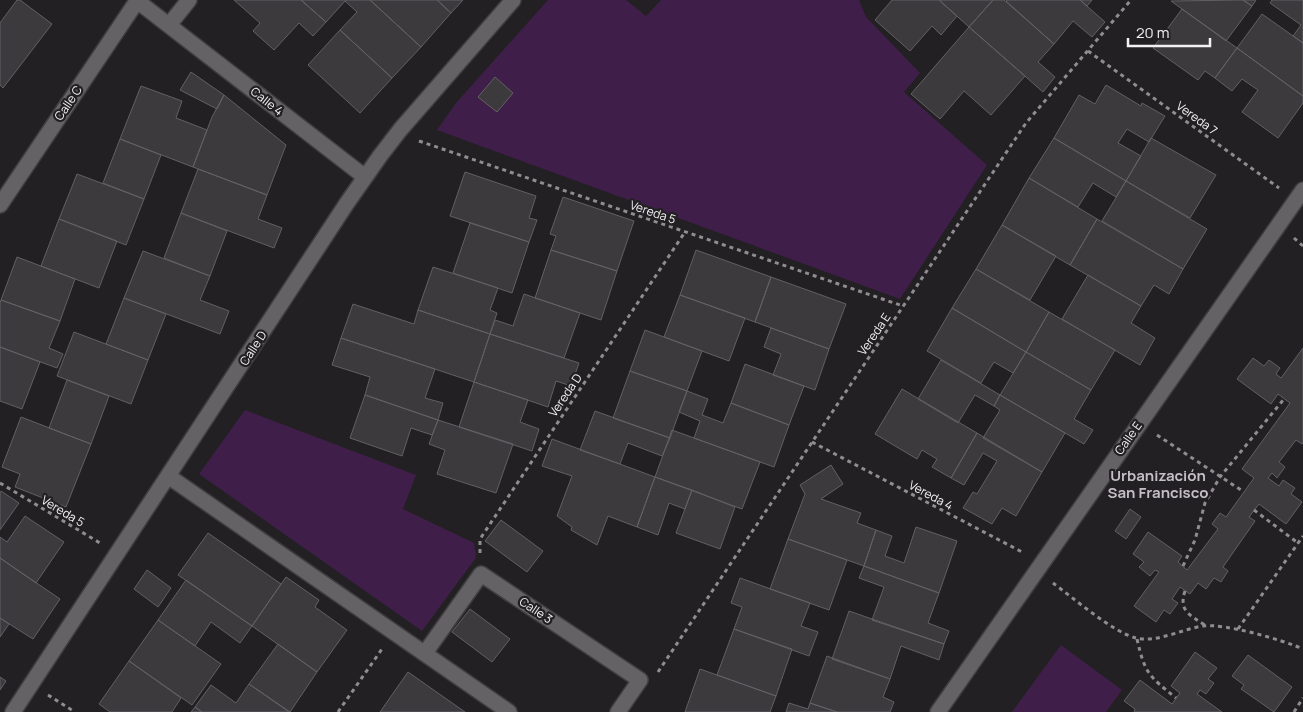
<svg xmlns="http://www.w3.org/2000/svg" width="1303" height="712" font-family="Manrope,sans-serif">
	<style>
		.green { fill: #3f1f49 }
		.building { fill: #3d3a3e; stroke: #636064 }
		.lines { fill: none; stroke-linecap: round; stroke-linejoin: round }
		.lane-casing { stroke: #3f3d40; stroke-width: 18 }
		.street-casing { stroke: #3f3d40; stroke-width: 18 }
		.path { stroke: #8f8d90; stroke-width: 3; stroke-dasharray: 4 4; stroke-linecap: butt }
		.lane { stroke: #656266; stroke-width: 15 }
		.street { stroke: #656266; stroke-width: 15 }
		.labels { text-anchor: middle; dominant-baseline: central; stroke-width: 4.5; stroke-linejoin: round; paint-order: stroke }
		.street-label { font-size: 12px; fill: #f3f1f3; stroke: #222023 }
		.quarter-label { font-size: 15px; font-weight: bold; fill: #c3bfc4; stroke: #222023 }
	</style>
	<rect width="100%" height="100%" fill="#222023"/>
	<path class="green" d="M548,0H626L646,16L661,0H859L866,17L920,73L904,92L987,165L900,299L437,130L456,103Z
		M245,410L416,475L403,509L474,543L476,555L475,559L422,631L199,474Z
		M1061,645L1122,690L1106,712H1012Z"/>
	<path class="building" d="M17,0H20L52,24L3,88L0,85V23Z
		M234,0H301L326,22L313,36L299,23L274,50L253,31L260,23Z
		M301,0H346L326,22Z
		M346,0H370L421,47L392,78L340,30L357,12L345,1Z
		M370,0H437L451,13L421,47Z
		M437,0H463L451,13Z
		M892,0H939L957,16L941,35L932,26L910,51L875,20Z
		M939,0H993L969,27Z
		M993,0H1004L1054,44L1038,62L1055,77L1043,92L969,27Z
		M1007,0H1080L1105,22L1092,37L1073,21L1054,44L1006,1Z
		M1080,0H1092L1087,6Z
		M1243,0L1252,6L1226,41L1171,1Z
		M1243,0H1256L1252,6Z
		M1272,0H1303V43L1293,36L1301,25L1270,3Z
		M1182,9L1237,48L1215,78L1205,71L1198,80L1153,48Z
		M1262,14L1303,43V96L1237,48Z
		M969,27L1025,76L991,115L964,91L940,119L911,94Z
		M340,30L392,78L360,113L308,65Z
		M1237,48L1303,96V103L1278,138L1242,112L1258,90L1242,79L1232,91L1215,78Z
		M191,72L224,95L217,109L180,90Z
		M495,77L513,93L497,112L478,97Z
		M1106,85L1141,106L1142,103L1165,116L1149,142L1127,129L1118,143L1141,156L1126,181L1054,138L1079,95L1095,104Z
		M141,86L182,101L176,118L207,130L193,167L120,139Z
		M224,95L286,145L267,195L193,167L212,117Z
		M1054,138L1126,181L1116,197L1093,183L1078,207L1029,178Z
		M1151,138L1216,175L1190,218L1126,181Z
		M120,139L161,155L144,199L103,183Z
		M198,169L267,195L258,219L282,228L274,248L181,213Z
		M465,172L536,196L529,218L537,220L529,242L450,216Z
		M77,174L144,199L126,245L59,219Z
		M1029,178L1097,219L1070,265L1002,225Z
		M1126,181L1207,229L1183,269L1102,221Z
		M563,197L634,221L617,271L551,250L556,236L550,234Z
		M181,213L227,231L210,276L164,258Z
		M59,219L117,241L99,288L41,266Z
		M1097,219L1183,269L1169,294L1154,285L1141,306L1070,265Z
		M470,223L529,242L512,293L453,273Z
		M1002,225L1056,256L1030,300L976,269Z
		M551,250L617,271L601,320L535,298Z
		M696,250L771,277L755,322L680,295Z
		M143,251L210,276L200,300L229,311L220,334L124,298Z
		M17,257L75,279L60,321L1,300Z
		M433,267L498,288L490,310L497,313L490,334L418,310Z
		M976,269L1049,312L1026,352L952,308Z
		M1088,275L1141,306L1131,323L1155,338L1140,365L1062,319Z
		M771,277L846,304L829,349L755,322Z
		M524,294L580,313L564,358L490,334L495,320L513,326Z
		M680,295L745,318L729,361L664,337Z
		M124,298L166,314L148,360L106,344Z
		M1,300L60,321L49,348L63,354L57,368L0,347V303Z
		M353,304L414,324L418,310L490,334L474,382L341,338Z
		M952,308L1026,352L1013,373L994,362L981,383L927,351Z
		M1049,312L1115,350L1091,390L1026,352Z
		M771,328L829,349L815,390L773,375L781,354L764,347Z
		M645,330L702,351L687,391L630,371Z
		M74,332L148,360L131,404L57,376Z
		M490,334L579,363L571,386L556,381L548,407L474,382Z
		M341,338L435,369L425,398L443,403L438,420L365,395L370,377L332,365Z
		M0,347L40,362L22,409L0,401Z
		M1303,348V442L1302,444L1296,440L1279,462L1285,467L1277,478L1272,473L1268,478L1279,486L1283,480L1295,488L1291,494L1302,502L1286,524L1259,504L1249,517L1255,521L1223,567L1228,571L1221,582L1214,578L1206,589L1198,583L1190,594L1180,587L1172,599L1178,603L1170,614L1164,610L1156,622L1134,606L1159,572L1155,570L1150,576L1139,567L1144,562L1133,554L1148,532L1182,556L1178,562L1187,570L1218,529L1212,524L1220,513L1226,517L1254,478L1242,469L1290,403L1278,394L1271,404L1237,379L1253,358L1264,366L1269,360L1280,368L1276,374L1281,378Z
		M1026,352L1091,390L1074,419L1093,430L1084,444L1000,395Z
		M941,360L1000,395L994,406L975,395L958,423L918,399Z
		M745,364L804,386L789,425L731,403Z
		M630,371L687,391L670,438L613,418Z
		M67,380L109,396L91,444L49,428Z
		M474,382L528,400L520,422L539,429L532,451L459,427Z
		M902,389L977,433L951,478L932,467L937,459L922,450L917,459L875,434Z
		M687,391L708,399L702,415L723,423L731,403L789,425L774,467L694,438L700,421L679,412Z
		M365,395L438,420L432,435L411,428L402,456L350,438Z
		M1000,395L1065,433L1042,472L983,438L1000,410L994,406Z
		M595,411L670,438L662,456L628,443L620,464L580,450Z
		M21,417L91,444L66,507L15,487L20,474L2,467Z
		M438,420L513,444L496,493L437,474L445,450L429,444Z
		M672,430L760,462L742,509L655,477Z
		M977,433L1042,472L1016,516L1002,508L992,524L963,508L973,492L977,494L997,461L983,453L964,485L951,478Z
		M552,439L655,477L637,527L608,516L597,545L571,530L572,527L557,516L572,476L542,466Z
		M831,465L843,484L821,499L861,513L857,523L876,530L864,566L788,539L805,494L800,485Z
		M655,477L692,490L685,509L669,503L658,535L637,527Z
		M692,490L735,507L720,549L676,533Z
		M1,491L19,503L0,530V493Z
		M1130,509L1141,517L1126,539L1115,531Z
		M25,516L64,542L36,583L0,558V537L7,542Z
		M501,520L543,551L527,572L485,541Z
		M916,527L957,541L939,593L864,566L876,530L892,536L885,556L904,563Z
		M208,533L281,584L252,626L178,575Z
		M788,539L847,560L829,610L770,589Z
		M0,558L60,599L33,639L0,618Z
		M864,566L939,593L928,623L949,631L944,644L872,620L884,587L859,578Z
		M147,570L171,588L158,607L134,589Z
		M286,577L319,600L315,607L347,630L317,672L252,626Z
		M740,578L810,603L801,626L818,632L809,656L734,629L742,607L731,603Z
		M186,580L252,626L240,643L211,622L195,646L158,620Z
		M470,609L510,639L492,662L452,632Z
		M849,611L944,644L939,660L901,646L890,679L832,659Z
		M0,618L9,624L0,637Z
		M158,620L221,664L192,705L129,661Z
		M734,629L792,649L776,696L717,675Z
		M278,644L317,672L290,712L249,684Z
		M1195,652L1217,668L1208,679L1214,683L1206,694L1200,690L1197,694L1222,712H1134L1135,709L1124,701L1140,680L1172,704L1180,693L1171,686Z
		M1248,655L1292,687L1274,712L1241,689L1244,685L1232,676Z
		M827,656L890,679L883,697L894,702L890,712H837L810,703Z
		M129,661L181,698L172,712H110L99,704Z
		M700,669L776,696L770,712H685Z
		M408,672L465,712H380Z
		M0,677L6,681L0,690Z
		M249,684L289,712H202L195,707L211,685L236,703Z
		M789,703L808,709L810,703L837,712H786Z
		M195,707L202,712H191Z"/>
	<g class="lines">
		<g class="lane-casing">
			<path id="lane" d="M169,25L189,0
				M425,653L481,574L640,680L618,712"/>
		</g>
		<g class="street-casing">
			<path id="street" d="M136,0L365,177
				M0,205L137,1
				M168,476L509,712
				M13,712L347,203L380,156L400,130L513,0
				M938,712L1303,190"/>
		</g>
		<path class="path" d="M1088,51L1279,188
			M419,141L903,306
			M1294,238L1303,246
			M1157,435L1244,492
			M812,442L1024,553
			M0,483L100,543
			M1254,510L1298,543
			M480,553V539L685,232
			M1183,566L1195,540L1205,503L1220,477L1284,399
			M1053,583C1072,597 1114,633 1136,638C1157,643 1182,629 1203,626C1224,623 1283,640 1303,649
			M1185,591C1178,612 1191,615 1206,626
			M1238,629L1303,536
			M1137,639C1145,674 1149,676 1176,698
			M658,672L1026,123L1131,0
			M48,695L75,712
			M338,712L382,649
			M1294,712L1303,698"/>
		<use href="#lane" class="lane"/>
		<use href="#street" class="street"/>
	</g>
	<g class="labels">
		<g class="street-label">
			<text transform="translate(267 101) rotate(38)">Calle 4</text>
			<text transform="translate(68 103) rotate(-56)">Calle C</text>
			<text transform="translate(1197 118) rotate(36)">Vereda 7</text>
			<text transform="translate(653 212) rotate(19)">Vereda 5</text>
			<text transform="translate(874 334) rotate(-56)">Vereda E</text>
			<text transform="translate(253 348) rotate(-57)">Calle D</text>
			<text transform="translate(565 395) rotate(-56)">Vereda D</text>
			<text transform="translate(1128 438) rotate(-55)">Calle E</text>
			<text transform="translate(931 495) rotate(28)">Vereda 4</text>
			<text transform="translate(63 511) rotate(31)">Vereda 5</text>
			<text transform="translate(536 610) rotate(34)">Calle 3</text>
		</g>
		<g class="quarter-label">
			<text x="1158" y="475">Urbanización<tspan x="1158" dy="17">San Francisco</tspan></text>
		</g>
	</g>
	<path d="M1128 38v8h82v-8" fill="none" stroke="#f3f1f3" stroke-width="2.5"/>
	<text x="1136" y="38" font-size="15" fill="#f3f1f3" stroke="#222023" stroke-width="4" paint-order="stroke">20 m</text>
</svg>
